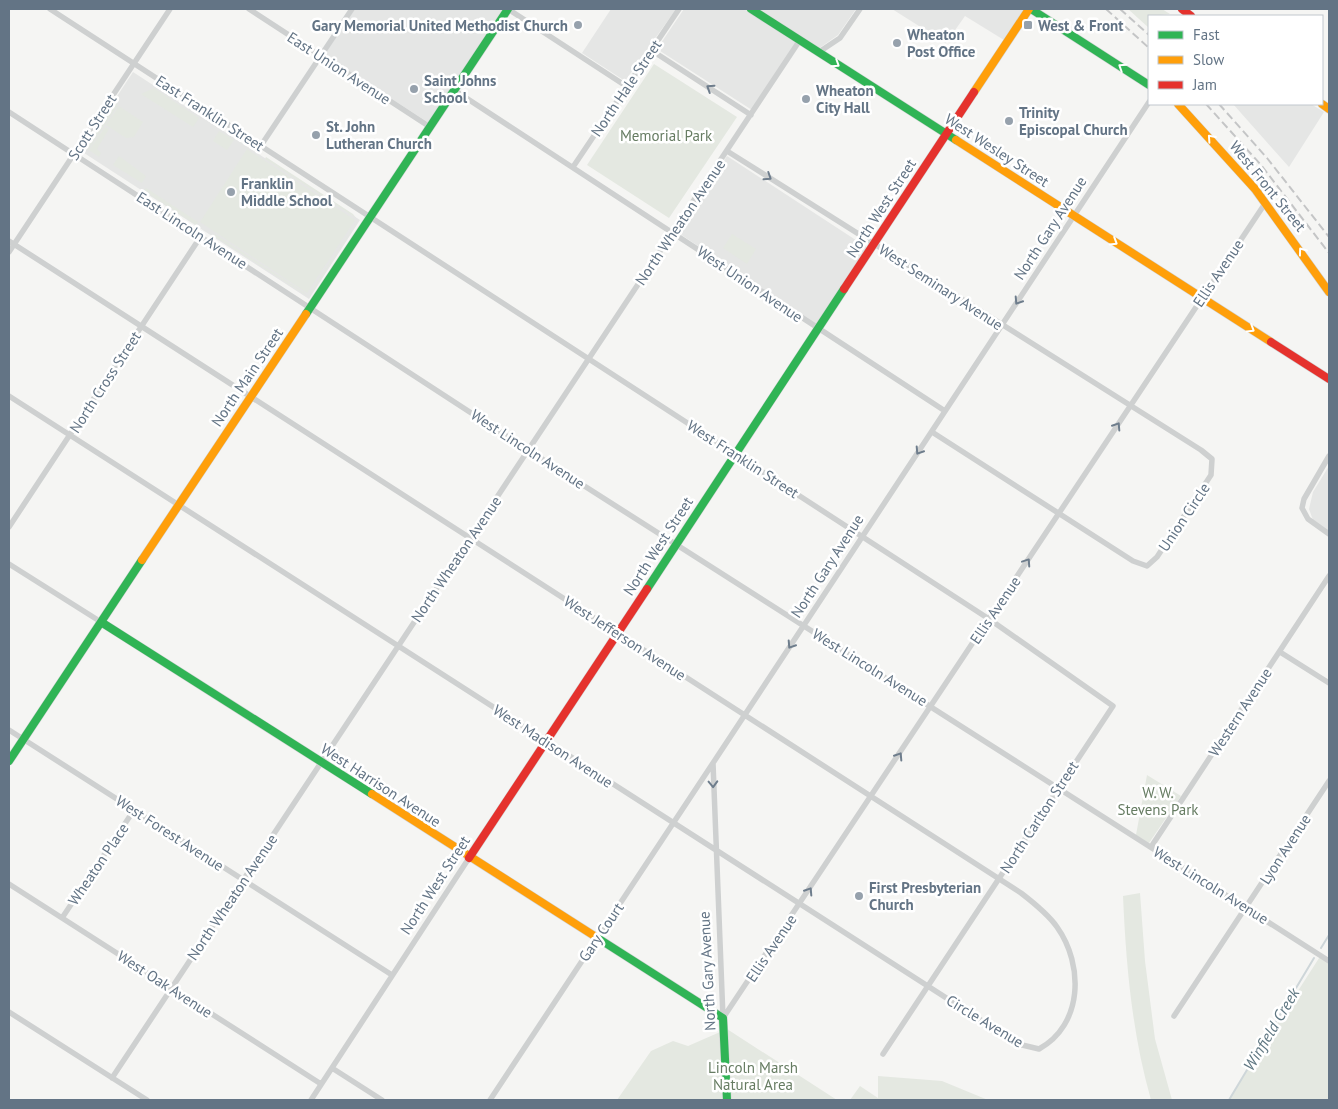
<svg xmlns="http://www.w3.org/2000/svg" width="1338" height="1109" font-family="'PT Sans',sans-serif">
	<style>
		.built { fill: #e5e6e5 }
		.green { fill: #e4e8e1 }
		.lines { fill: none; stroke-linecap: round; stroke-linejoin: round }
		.stream { stroke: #ced6d9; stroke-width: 2 }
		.fast-casing { stroke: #d0d2d3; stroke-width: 9 }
		.slow-casing { stroke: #d0d2d3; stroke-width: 9 }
		.jam-casing { stroke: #d0d2d3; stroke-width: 9 }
		.street { stroke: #ced0d0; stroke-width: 5.5 }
		.fast { stroke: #30b455; stroke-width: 8 }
		.slow { stroke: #ff9f0a; stroke-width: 8 }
		.jam { stroke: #e5322d; stroke-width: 8 }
		.rail { stroke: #c4c5c6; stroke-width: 2; stroke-dasharray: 8 4; stroke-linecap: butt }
		.oneway { stroke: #fff }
		.oneway2 { stroke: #6e7d8c }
		.poi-dot { fill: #96a1ac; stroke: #fff; stroke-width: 2 }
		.labels { text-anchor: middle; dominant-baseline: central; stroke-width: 5; stroke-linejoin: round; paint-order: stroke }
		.poi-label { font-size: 15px; font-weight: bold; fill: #637485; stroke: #fff; text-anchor: start }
		.street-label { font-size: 15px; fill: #637485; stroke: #fff }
		.park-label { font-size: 15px; fill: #667c62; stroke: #fff }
		.water-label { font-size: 16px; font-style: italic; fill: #5f7782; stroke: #fff }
	</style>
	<rect width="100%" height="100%" fill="#f5f5f3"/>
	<path class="built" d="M355,9H503L505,10L429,123L324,55Z
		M611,9H676L625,81L582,53Z
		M684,9H747L797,41L752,110L657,49Z
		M756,9H856L838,35L818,49Z
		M892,9H1024L1004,40L965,16L946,43Z
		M133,72L360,220L309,299L81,151Z
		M1233,104H1311L1324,112L1289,167Z
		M727,156L868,248L817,325L677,232Z
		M1329,466V531L1313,520L1309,509L1313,492Z"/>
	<path class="green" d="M1128,9H1162L1170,14L1149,16V28Z
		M654,64L737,117L669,218L587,165Z
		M154,88L199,118L193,127L141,94Z
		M113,102L118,105L88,150L84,147Z
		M119,106L143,122L134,137L126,138L106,125Z
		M105,127L109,129L97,149L101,153L99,157L89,150Z
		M219,131L234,140L227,150L213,141Z
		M247,149L355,220L307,293L200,222Z
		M119,156L146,176L142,183L113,165Z
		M266,157L353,214L356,218L265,159Z
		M146,188L198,222L196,225L144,191Z
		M357,222L312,292L311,291L356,223Z
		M215,234L305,293L306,295L214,236Z
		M732,234L756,249L747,264L723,248Z
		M1147,775L1181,796L1149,843L1136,835Z
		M1140,893L1145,961L1155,1039L1172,1100H1151C1132,1033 1126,965 1123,896Z
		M1321,955L1329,961V1100H1228Z
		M727,1029L837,1100H617L651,1051L673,1041L688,1046Z
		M878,1076L942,1081L988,1100H850L860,1086L878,1098Z"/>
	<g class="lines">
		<path class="stream" d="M1321,948L1329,935
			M1229,1100L1314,958"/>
		<g class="fast-casing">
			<path id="fast" d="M751,9L956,140
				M1031,9L1149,85
				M306,314L508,9
				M647,589L844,289
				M101,622L372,794
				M9,761L142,560
				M596,937L723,1018L727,1100"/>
		</g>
		<g class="slow-casing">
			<path id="slow" d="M974,92L1029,9
				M1178,104L1255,189L1329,292
				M1322,104L1329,109
				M956,140L1271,342
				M142,560L306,314
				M372,794L596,937"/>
		</g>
		<g class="jam-casing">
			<path id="jam" d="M1182,9L1191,16
				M844,289L974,92
				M1271,342L1329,379
				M469,858L647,589"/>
		</g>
		<path class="street" d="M50,9L989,619L1113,706L883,1054
			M249,9L430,127
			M508,9L626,86
			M651,50L751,115
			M819,52L840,38L860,9
			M454,90L945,411
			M9,112L528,450L1329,961
			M260,147L352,9
			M727,151L1201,450L1212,459L1211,475L1157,557L1147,566L1133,561L932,432
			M573,167L679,9
			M9,241L1021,893C1034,903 1048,914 1057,927C1084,965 1083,1025 1039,1049L1018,1044L9,396
			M9,252L170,9
			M1329,456L1304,499L1302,508L1308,519L1329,534
			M9,527L201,236
			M9,564L101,622
			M1280,652L1329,683
			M9,730L392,975
			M1151,847L1329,576
			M9,884L321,1084
			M62,918L134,810
			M9,1012L147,1100
			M1174,1016L1329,781
			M723,1018L713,763L1149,102
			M723,1018L1266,202
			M332,1068L382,1100
			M112,1078L800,40
			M311,1100L469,858
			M490,1100L713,763"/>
		<use href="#fast" class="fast"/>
		<use href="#slow" class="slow"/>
		<use href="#jam" class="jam"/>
		<path class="rail" d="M1106,9L1149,48
			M1120,9L1149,35
			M1206,104L1261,165L1329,253
			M1219,104L1267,158L1329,237"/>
	</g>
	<defs><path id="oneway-chevron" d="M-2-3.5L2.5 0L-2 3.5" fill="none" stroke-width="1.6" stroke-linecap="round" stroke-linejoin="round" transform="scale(1.25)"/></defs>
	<g class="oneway">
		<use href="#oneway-chevron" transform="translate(836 64) rotate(33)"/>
		<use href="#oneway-chevron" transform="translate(1122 67) rotate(-147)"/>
		<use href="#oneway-chevron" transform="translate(1211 138) rotate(-132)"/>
		<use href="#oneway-chevron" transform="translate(1114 242) rotate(32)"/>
		<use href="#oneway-chevron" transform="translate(1302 251) rotate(-126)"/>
		<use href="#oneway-chevron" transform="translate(1251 329) rotate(32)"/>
	</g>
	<g class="oneway2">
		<use href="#oneway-chevron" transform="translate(710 88) rotate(-147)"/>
		<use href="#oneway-chevron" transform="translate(768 177) rotate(33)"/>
		<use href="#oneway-chevron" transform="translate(1018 301) rotate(123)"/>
		<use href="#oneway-chevron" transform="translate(1117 426) rotate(-57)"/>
		<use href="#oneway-chevron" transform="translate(919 451) rotate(123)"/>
		<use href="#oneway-chevron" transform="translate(1027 562) rotate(-56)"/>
		<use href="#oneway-chevron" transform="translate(791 645) rotate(123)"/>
		<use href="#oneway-chevron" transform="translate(899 756) rotate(-57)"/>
		<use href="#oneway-chevron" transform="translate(713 784) rotate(88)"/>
		<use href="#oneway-chevron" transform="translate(809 891) rotate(-57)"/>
	</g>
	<g class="poi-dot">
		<circle cx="578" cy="25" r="5"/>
		<rect x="1023" y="20" width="10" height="10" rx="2.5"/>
		<circle cx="897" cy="43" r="5"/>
		<circle cx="414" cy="89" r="5"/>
		<circle cx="806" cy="99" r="5"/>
		<circle cx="1009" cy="121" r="5"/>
		<circle cx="316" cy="135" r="5"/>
		<circle cx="231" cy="192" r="5"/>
		<circle cx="859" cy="896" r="5"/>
	</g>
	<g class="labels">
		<g class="poi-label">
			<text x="568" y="25" text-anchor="end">Gary Memorial United Methodist Church</text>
			<text x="1038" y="25">West &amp; Front</text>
			<text x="907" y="34">Wheaton<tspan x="907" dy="17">Post Office</tspan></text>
			<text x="424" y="80">Saint Johns<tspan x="424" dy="17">School</tspan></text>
			<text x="816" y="90">Wheaton<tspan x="816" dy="17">City Hall</tspan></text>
			<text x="1019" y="112">Trinity<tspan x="1019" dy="17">Episcopal Church</tspan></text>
			<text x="326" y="126">St. John<tspan x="326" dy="17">Lutheran Church</tspan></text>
			<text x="241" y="183">Franklin<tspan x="241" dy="17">Middle School</tspan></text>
			<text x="869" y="887">First Presbyterian<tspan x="869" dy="17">Church</tspan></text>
		</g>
		<g class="street-label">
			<text transform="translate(339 68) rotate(33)">East Union Avenue</text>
			<text transform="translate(626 88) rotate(-56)">North Hale Street</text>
			<text transform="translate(210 113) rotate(33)">East Franklin Street</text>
			<text transform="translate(92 127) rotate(-57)">Scott Street</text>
			<text transform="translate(997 150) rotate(33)">West Wesley Street</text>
			<text transform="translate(1268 186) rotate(51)">West Front Street</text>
			<text transform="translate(881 208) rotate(-57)">North West Street</text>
			<text transform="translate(680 222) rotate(-56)">North Wheaton Avenue</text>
			<text transform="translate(1050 228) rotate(-57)">North Gary Avenue</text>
			<text transform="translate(192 230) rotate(33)">East Lincoln Avenue</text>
			<text transform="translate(1218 273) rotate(-56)">Ellis Avenue</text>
			<text transform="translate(750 284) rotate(34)">West Union Avenue</text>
			<text transform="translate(941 287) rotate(33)">West Seminary Avenue</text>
			<text transform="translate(247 377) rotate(-56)">North Main Street</text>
			<text transform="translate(105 382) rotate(-57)">North Cross Street</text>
			<text transform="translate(528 449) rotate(33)">West Lincoln Avenue</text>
			<text transform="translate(743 459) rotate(33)">West Franklin Street</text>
			<text transform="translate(1184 517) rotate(-56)">Union Circle</text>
			<text transform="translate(658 546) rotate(-57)">North West Street</text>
			<text transform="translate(456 559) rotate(-56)">North Wheaton Avenue</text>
			<text transform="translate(827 566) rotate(-57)">North Gary Avenue</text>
			<text transform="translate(995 610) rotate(-56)">Ellis Avenue</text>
			<text transform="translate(625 638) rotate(33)">West Jefferson Avenue</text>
			<text transform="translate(870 667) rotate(32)">West Lincoln Avenue</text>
			<text transform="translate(1240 712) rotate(-57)">Western Avenue</text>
			<text transform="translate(553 746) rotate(33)">West Madison Avenue</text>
			<text transform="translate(381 785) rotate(33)">West Harrison Avenue</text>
			<text transform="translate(1039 817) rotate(-57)">North Carlton Street</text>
			<text transform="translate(170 833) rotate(33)">West Forest Avenue</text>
			<text transform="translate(1285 849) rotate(-57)">Lyon Avenue</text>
			<text transform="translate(98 864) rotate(-56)">Wheaton Place</text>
			<text transform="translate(435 885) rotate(-57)">North West Street</text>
			<text transform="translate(1211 885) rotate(32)">West Lincoln Avenue</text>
			<text transform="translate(232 897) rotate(-56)">North Wheaton Avenue</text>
			<text transform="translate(601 932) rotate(-56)">Gary Court</text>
			<text transform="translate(771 948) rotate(-56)">Ellis Avenue</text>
			<text transform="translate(707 971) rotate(-93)">North Gary Avenue</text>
			<text transform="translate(165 984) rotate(33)">West Oak Avenue</text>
			<text transform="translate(985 1021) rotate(31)">Circle Avenue</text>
		</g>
		<g class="park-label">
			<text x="666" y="135">Memorial Park</text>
			<text x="1158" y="792">W. W.<tspan x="1158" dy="17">Stevens Park</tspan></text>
			<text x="753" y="1067">Lincoln Marsh<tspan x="753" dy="17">Natural Area</tspan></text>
		</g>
		<g class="water-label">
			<text transform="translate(1271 1029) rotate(-59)">Winfield Creek</text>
		</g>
	</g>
	<rect width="1338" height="1109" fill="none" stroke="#637485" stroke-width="20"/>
	<rect x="1148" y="15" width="175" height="90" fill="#ffffff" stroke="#c1c7ce"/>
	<rect x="1158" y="31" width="25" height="8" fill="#30b455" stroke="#c1c7ce"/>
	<text x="1193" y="40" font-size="15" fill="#637485">Fast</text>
	<rect x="1158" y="56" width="25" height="8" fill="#ff9f0a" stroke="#c1c7ce"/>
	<text x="1193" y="65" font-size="15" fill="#637485">Slow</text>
	<rect x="1158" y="81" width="25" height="8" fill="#e5322d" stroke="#c1c7ce"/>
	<text x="1193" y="90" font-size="15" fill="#637485">Jam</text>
</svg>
